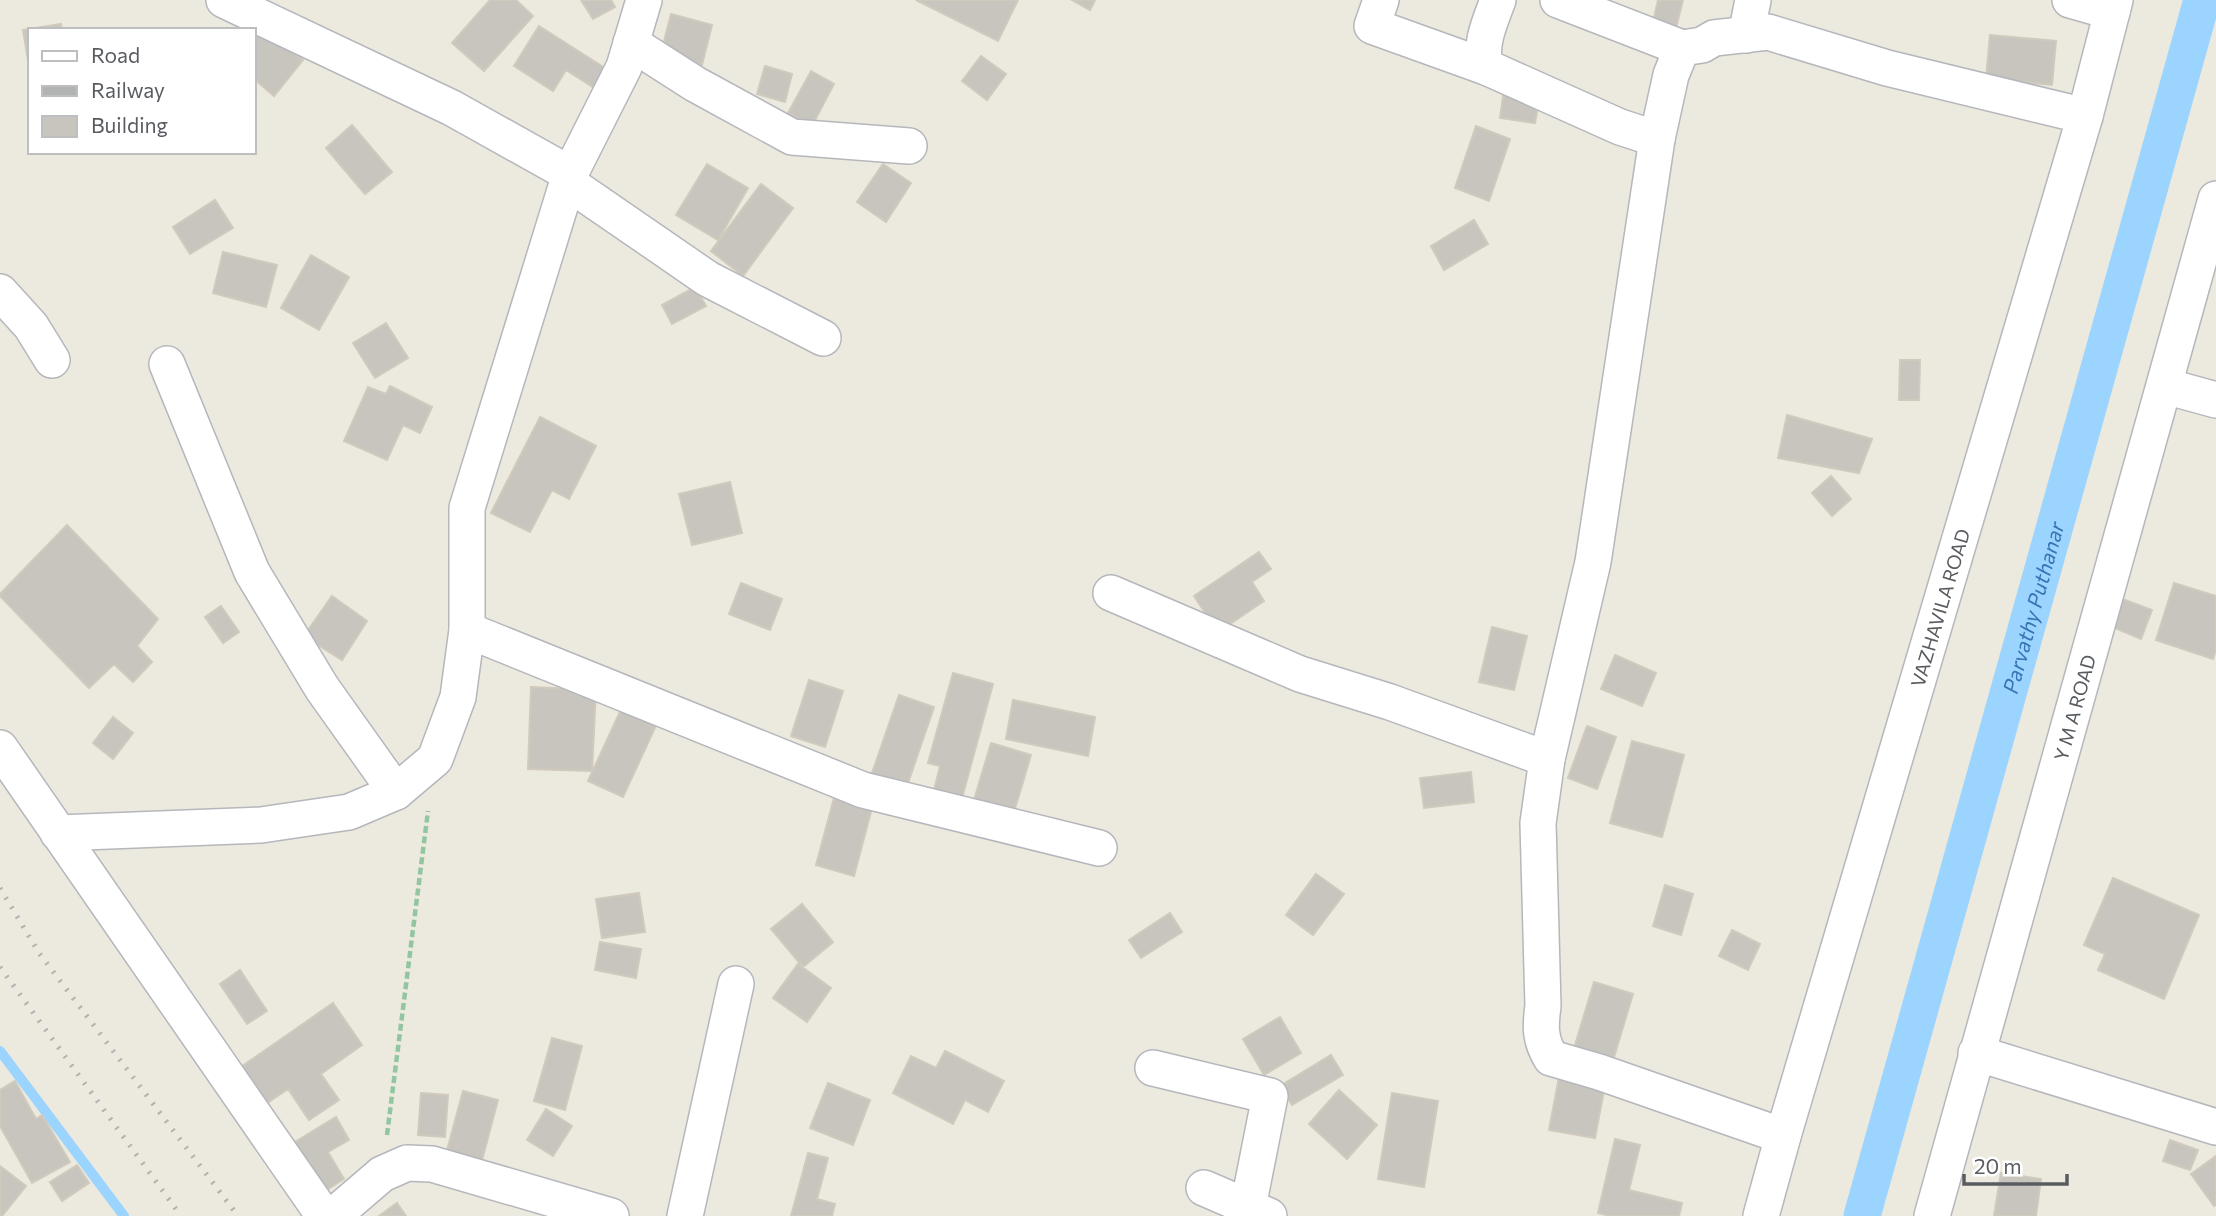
<svg xmlns="http://www.w3.org/2000/svg" width="2216" height="1216" font-family="Commissioner,sans-serif">
	<style>
		.lines { fill: none; stroke-linecap: round; stroke-linejoin: round }
		.stream { stroke: #9bd4ff; stroke-width: 10 }
		.canal { stroke: #9bd4ff; stroke-width: 37 }
		.building { fill: #c8c5be; stroke: #d0cabd; stroke-width: 2 }
		.street-casing { stroke: #b5b7bc; stroke-width: 38 }
		.path { stroke: #92c6a1; stroke-width: 4.5; stroke-dasharray: 7 3.5; stroke-linecap: butt }
		.street { stroke: #fff; stroke-width: 35 }
		.rail { stroke: #b1b2b2; stroke-width: 5; stroke-dasharray: 2 9; stroke-linecap: butt }
		.labels { text-anchor: middle; dominant-baseline: central; stroke-width: 5; stroke-linejoin: round; paint-order: stroke }
		.street-label { font-size: 19px; fill: #585c61; stroke: #fff }
		.water-label { font-size: 21px; font-style: italic; fill: #3775b3; stroke: #fff }
	</style>
	<rect width="100%" height="100%" fill="#ece9de"/>
	<g class="lines">
		<path class="stream" d="M0,1051L124,1216"/>
		<path class="canal" id="s1" d="M1862,1216L2202,0"/>
	</g>
	<path class="building" d="M490,0H516L533,16L484,71L452,43Z
		M581,0H611L615,7L593,19Z
		M916,0H1018L998,41Z
		M1072,0H1095L1090,10Z
		M1658,0H1683L1675,32L1652,26Z
		M671,14L712,25L702,65L661,53Z
		M61,24L62,30H30L28,60L23,30Z
		M539,26L608,70L596,89L566,70L553,91L514,66Z
		M262,27L303,60L274,96L254,79V38Z
		M1990,35L2056,41L2052,85L1986,78Z
		M981,56L1006,74L987,100L962,81Z
		M765,66L792,74L785,102L757,94Z
		M811,71L834,84L812,126L788,113Z
		M1504,90L1540,95L1535,123L1500,118Z
		M352,125L392,172L365,194L326,148Z
		M1476,126L1510,139L1489,201L1455,188Z
		M707,164L748,188L718,240L676,215Z
		M883,164L911,183L886,222L857,202Z
		M761,184L793,208L743,276L711,251Z
		M215,200L233,228L190,254L173,227Z
		M1474,220L1488,244L1444,270L1431,246Z
		M223,252L277,265L266,307L213,293Z
		M311,255L349,277L319,330L281,308Z
		M695,287L706,306L672,324L662,305Z
		M386,323L408,358L375,378L353,343Z
		M1900,360H1920L1919,400H1899Z
		M390,386L432,407L420,433L403,425L387,460L344,441L368,387L386,394Z
		M1787,415L1872,439L1859,473L1778,458Z
		M540,417L596,446L569,499L552,490L530,532L491,513Z
		M1831,476L1851,499L1832,516L1812,493Z
		M730,482L742,533L692,545L679,494Z
		M67,525L158,619L137,646L152,662L133,682L114,664L89,688L0,596V594Z
		M1259,552L1271,569L1252,582L1264,601L1218,632L1194,596Z
		M741,583L782,599L770,630L729,614Z
		M2174,583L2216,596V650L2213,659L2156,640Z
		M332,596L367,621L342,660L304,636Z
		M2120,598L2152,610L2141,639L2110,626Z
		M221,606L239,632L223,643L205,617Z
		M1492,627L1527,636L1514,690L1479,682Z
		M1615,655L1656,673L1642,706L1601,689Z
		M953,673L993,684L962,798L934,790L940,766L928,763Z
		M809,680L843,691L825,747L791,736Z
		M531,687L596,690L592,771L528,769Z
		M899,695L934,707L905,792L870,779Z
		M1013,700L1095,717L1088,756L1006,739Z
		M624,703L659,719L623,797L588,781Z
		M113,717L133,733L113,759L93,743Z
		M1587,726L1616,737L1597,789L1568,778Z
		M1632,741L1684,755L1662,837L1610,823Z
		M991,743L1031,755L1014,812L974,800Z
		M1471,772L1474,802L1424,808L1420,778Z
		M834,798L872,808L854,876L816,865Z
		M1316,874L1344,894L1313,935L1286,915Z
		M2113,878L2199,915L2164,999L2098,970L2105,954L2084,945Z
		M1665,885L1693,894L1681,935L1653,926Z
		M639,893L645,932L602,938L596,899Z
		M802,904L833,942L803,967L771,929Z
		M1170,913L1182,932L1141,958L1129,940Z
		M1732,930L1760,944L1748,970L1719,956Z
		M600,942L641,949L636,978L595,970Z
		M798,964L831,988L807,1022L773,998Z
		M240,970L267,1011L247,1024L220,984Z
		M1594,982L1633,994L1611,1067L1572,1055Z
		M333,1003L362,1045L321,1074L339,1100L309,1120L288,1089L254,1112L228,1076Z
		M1280,1017L1301,1053L1264,1075L1243,1039Z
		M552,1038L582,1046L565,1110L534,1101Z
		M945,1051L1004,1081L988,1112L965,1100L953,1124L893,1093L911,1056L936,1068Z
		M1331,1055L1343,1075L1292,1105L1280,1086Z
		M1559,1077L1605,1085L1595,1138L1549,1130Z
		M15,1081L36,1119L42,1115L70,1162L32,1183L0,1126V1090Z
		M828,1083L870,1100L853,1145L810,1128Z
		M1339,1090L1377,1125L1347,1159L1309,1124Z
		M463,1091L498,1100L481,1164L446,1154Z
		M421,1093L448,1095L445,1137L418,1135Z
		M1392,1093L1438,1101L1424,1187L1378,1179Z
		M546,1109L572,1126L553,1156L527,1140Z
		M336,1117L349,1140L328,1152L344,1179L320,1194L290,1145Z
		M1615,1139L1640,1145L1629,1190L1682,1203L1679,1216H1610L1598,1213Z
		M2170,1140L2198,1150L2190,1170L2163,1161Z
		M808,1153L828,1158L817,1199L835,1204L832,1216H791Z
		M2216,1156V1205L2214,1206L2191,1174Z
		M77,1165L89,1183L62,1201L50,1182Z
		M0,1166L26,1186L2,1216H0Z
		M2001,1173L2041,1179L2036,1216H1994Z
		M397,1203L406,1216H379Z"/>
	<g class="lines">
		<g class="street-casing">
			<g id="street">
				<path d="M224,0L452,108L570,174"/>
				<path d="M1381,0L1372,26L1486,67"/>
				<path d="M1498,0C1491,19 1478,47 1486,67L1620,127L1657,139"/>
				<path d="M1558,0L1682,48"/>
				<path d="M2070,0L2112,12"/>
				<path d="M1746,35L1753,0"/>
				<path d="M631,43L695,84L792,137L909,146"/>
				<path d="M567,182L708,279L823,338"/>
				<path d="M0,292L31,326L52,360"/>
				<path d="M167,364L252,572L322,688L396,792"/>
				<path d="M2165,386L2216,400"/>
				<path d="M1111,593L1300,674L1390,702L1547,759"/>
				<path d="M467,630L863,790L1099,848"/>
				<path d="M0,748L324,1216"/>
				<path d="M58,833L261,825L349,812L396,792L435,759L458,697L467,630V508L570,174L624,67L644,0"/>
				<path d="M1976,1053L2216,1127"/>
				<path d="M1153,1068L1270,1096L1248,1207"/>
				<path d="M1783,1136L1599,1072L1551,1058C1540,1040 1540,1027 1543,1006L1538,823L1547,759L1593,562L1657,139L1671,75L1682,48L1702,45L1714,38L1768,32L1887,68L2085,116"/>
				<path d="M1204,1188L1269,1216"/>
				<path d="M333,1216L382,1174L407,1163L432,1164L611,1216"/>
				<path d="M685,1216L736,984"/>
				<path id="s2" d="M1761,1216L1783,1136L2085,116L2115,0"/>
				<path id="s3" d="M1932,1216L2216,199"/>
			</g>
		</g>
		<path class="path" d="M387,1135L428,811"/>
		<use href="#street" class="street"/>
		<path class="rail" d="M0,888L39,953L238,1216
			M0,967L181,1216"/>
	</g>
	<g class="labels">
		<g class="street-label">
			<text stroke="none"><textPath href="#s2" startOffset="634">VAZHAVILA ROAD</textPath></text>
			<text stroke="none"><textPath href="#s3" startOffset="528">Y M A ROAD</textPath></text>
		</g>
		<g class="water-label">
			<text stroke="none"><textPath href="#s1" startOffset="632">Parvathy Puthanar</textPath></text>
		</g>
	</g>
	<rect x="28" y="28" width="228" height="126" fill="#ffffff" stroke="#bcbec0" stroke-width="2"/>
	<rect x="42" y="51" width="35" height="10" fill="#ffffff" stroke="#bcbec0" stroke-width="2"/>
	<text x="91" y="63" font-size="21" fill="#585c61">Road</text>
	<rect x="42" y="86" width="35" height="10" fill="#b1b2b2" stroke="#bcbec0" stroke-width="2"/>
	<text x="91" y="98" font-size="21" fill="#585c61">Railway</text>
	<rect x="42" y="116" width="35" height="21" fill="#c8c5be" stroke="#bcbec0" stroke-width="2"/>
	<text x="91" y="133" font-size="21" fill="#585c61">Building</text>
	<path d="M1964 1174v10h103v-10" fill="none" stroke="#585c61" stroke-width="3.5"/>
	<text x="1974" y="1174" font-size="21" fill="#585c61" stroke="#ffffff" stroke-width="5" paint-order="stroke">20 m</text>
</svg>
